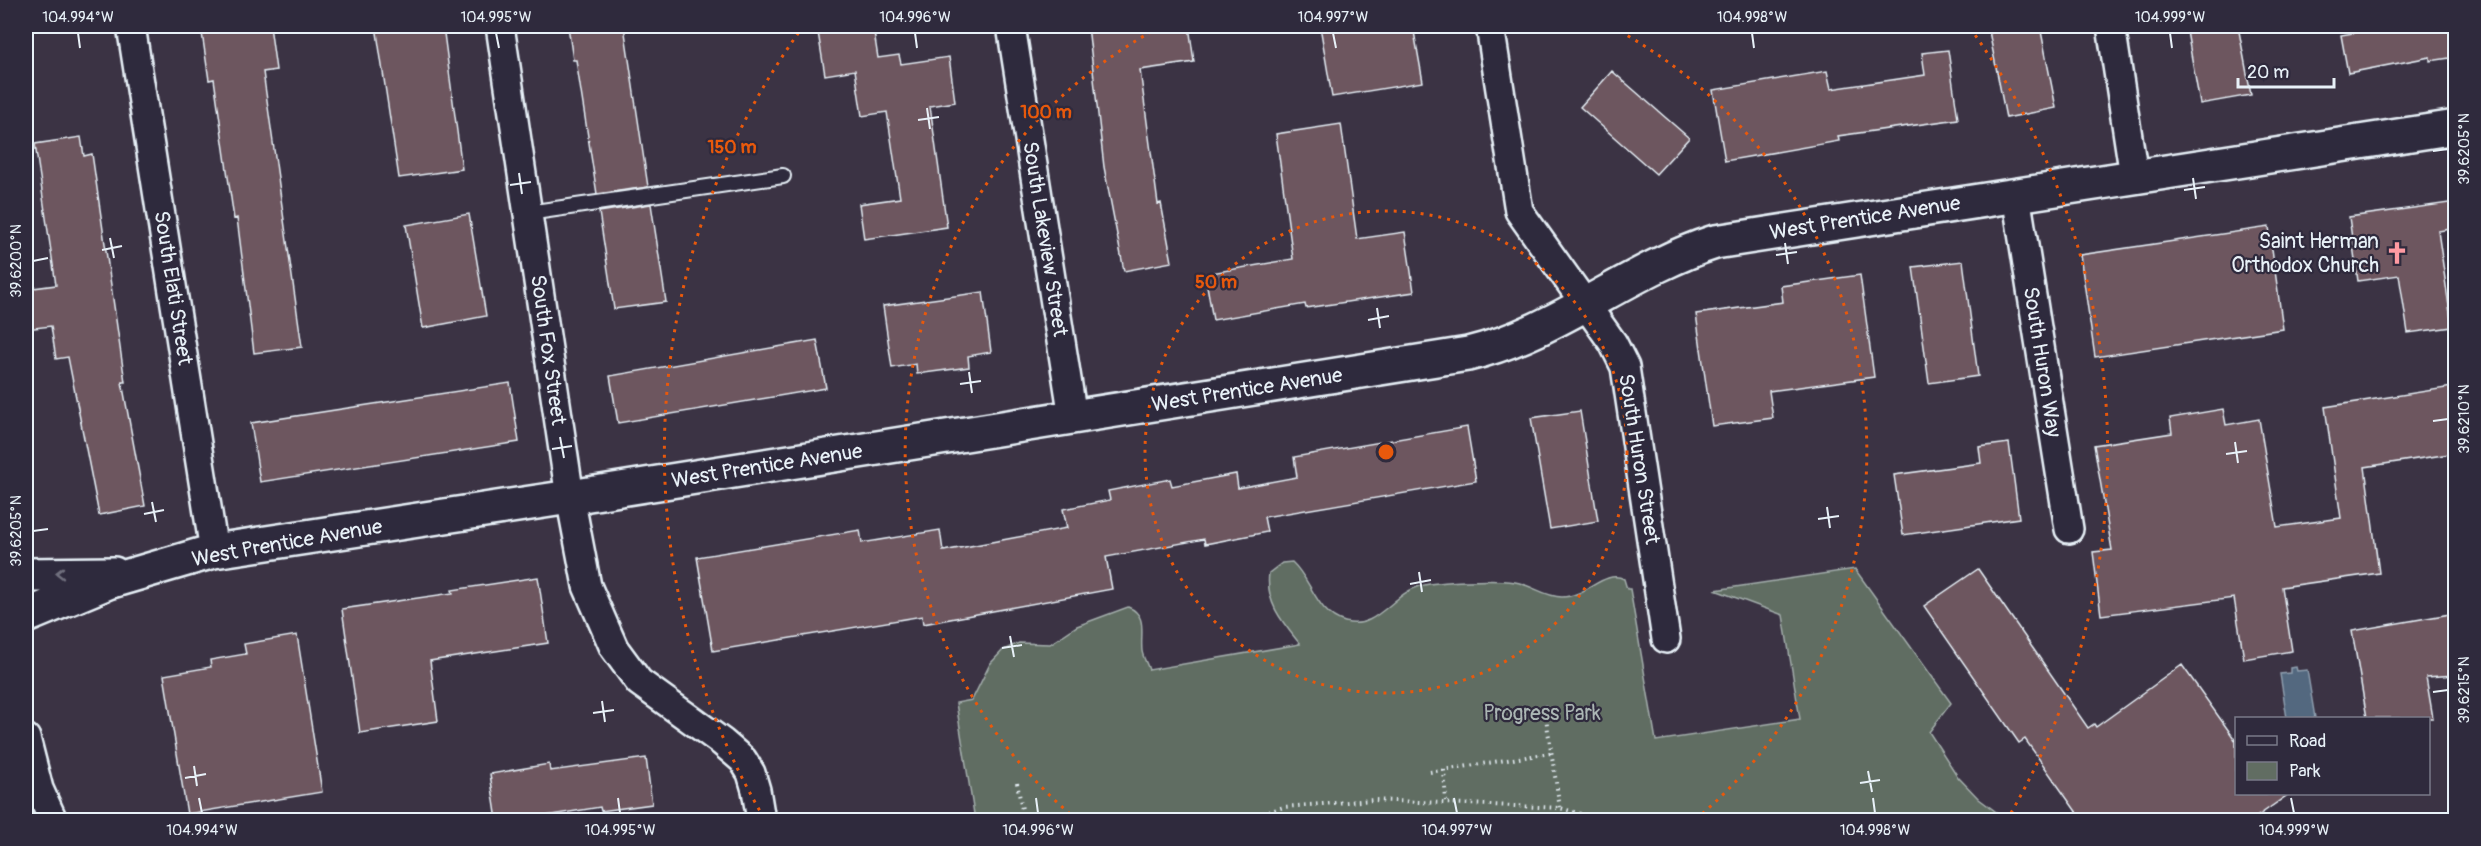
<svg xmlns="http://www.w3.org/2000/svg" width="2481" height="846" font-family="Pangolin,sans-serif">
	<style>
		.green { fill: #616d62; stroke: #a4afad; stroke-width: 1.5 }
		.water { fill: #53687f; stroke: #8f9faf; stroke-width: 1.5 }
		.building { fill: #6d565e; stroke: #e8f1f8; stroke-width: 1.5 }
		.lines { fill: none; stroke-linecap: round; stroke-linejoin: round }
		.service-casing { stroke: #e8f1f8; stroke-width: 18 }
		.minor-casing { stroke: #e8f1f8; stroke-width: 32 }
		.tertiary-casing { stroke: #e8f1f8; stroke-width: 38 }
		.path { stroke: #e8f1f8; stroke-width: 4; stroke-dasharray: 1.5 4.5; stroke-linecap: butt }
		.service { stroke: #2f2a3d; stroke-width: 14 }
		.minor { stroke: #2f2a3d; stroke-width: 27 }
		.tertiary { stroke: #2f2a3d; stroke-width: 33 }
		.oneway { stroke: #70707e }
		.ticks { fill: none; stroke: #e8f1f8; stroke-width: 2 }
		.ring { fill: none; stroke: #e8590c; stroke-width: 3; stroke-dasharray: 3 6 }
		.labels { text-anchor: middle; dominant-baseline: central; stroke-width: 4.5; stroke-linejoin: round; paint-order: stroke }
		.street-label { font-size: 21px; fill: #e8f1f8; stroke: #2f2a3d }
		.poi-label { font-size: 21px; fill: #e8f1f8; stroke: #2f2a3d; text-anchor: end }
		.park-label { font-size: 21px; fill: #abb6b4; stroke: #2f2a3d }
		.centre { fill: #e8590c; stroke: #2f2a3d; stroke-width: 3 }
		.ring-label { font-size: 18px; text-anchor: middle; font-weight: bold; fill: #e8590c; stroke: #2f2a3d; stroke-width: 4.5; stroke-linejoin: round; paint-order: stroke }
		.neatline { fill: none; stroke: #e8f1f8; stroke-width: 2 }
		.ticks-label { font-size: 15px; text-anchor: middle; fill: #e8f1f8 }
	</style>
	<rect width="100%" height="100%" fill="#3b3344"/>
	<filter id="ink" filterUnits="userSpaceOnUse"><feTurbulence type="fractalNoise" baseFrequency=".0167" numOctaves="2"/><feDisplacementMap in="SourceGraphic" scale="12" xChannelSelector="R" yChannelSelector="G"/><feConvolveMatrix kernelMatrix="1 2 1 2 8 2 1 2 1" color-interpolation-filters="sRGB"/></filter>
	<g filter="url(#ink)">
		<path class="green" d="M1292,562C1312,580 1316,614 1345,622C1376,631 1392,594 1420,586C1439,581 1495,579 1515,582C1532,585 1545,597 1562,597C1586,597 1605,569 1624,579L1627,589H1630L1656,741L1800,719L1783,615L1715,590L1855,569L1951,703L1929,732L1958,777L1979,799L2007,820H975L956,703L972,700L990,664L1003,650L1019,643L1050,644L1077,626L1128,607C1148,615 1140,633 1142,651C1143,658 1147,663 1149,670L1300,644C1283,623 1265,603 1269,573L1282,563Z"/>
		<path class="water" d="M2296,667L2297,671L2307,670L2315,718H2287L2280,674L2290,673V668Z"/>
		<path class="building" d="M201,26H270L276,70L263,72L302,347L254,353L237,218L234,219L214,79L209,80Z
			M376,26H443L462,169L399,178Z
			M568,26H624L648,187L597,194L576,60H573Z
			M817,26H873L878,58L899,55L901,64L949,57L955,102L930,106L947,227L864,239L859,204L900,198L887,112L862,116L855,70L825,75Z
			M1088,26H1189L1194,62L1140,70L1158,204L1161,203L1172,262L1124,271L1104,167Z
			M1320,26H1413L1423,82L1332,97Z
			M1988,26H2040L2056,108L2006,118Z
			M2186,26H2238L2251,95L2200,104Z
			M2393,26H2456V57L2430,61V57L2348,73L2341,35Z
			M1948,50L1958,119L1838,136L1839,141L1725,161L1713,90L1827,71L1831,89L1925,75L1922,53Z
			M1612,71L1689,138L1656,174L1580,107Z
			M1341,124L1357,239L1405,232L1414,292L1306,308L1305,304L1213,320L1205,274L1293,259L1276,134Z
			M81,137L84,156L92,154L125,382H122L145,506L99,515L68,357L56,359L51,326L26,329V289L56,285L35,144Z
			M2456,202V228L2438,231L2452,327L2408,333L2399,275L2358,281L2349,217Z
			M651,204L666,302L614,309L599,212Z
			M469,214L486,316L423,328L406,225Z
			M2269,227L2283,329L2095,357L2080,255Z
			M1963,261L1978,376L1929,383L1913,267Z
			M1860,275L1874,377L1769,391L1773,418L1712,426L1696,314L1783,302L1781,286Z
			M983,292L991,352L968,356L969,367L917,374L916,364L892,368L883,306Z
			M817,340L826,388L618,423L610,376Z
			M510,383L519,442L260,482L251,423Z
			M2452,387L2456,409V453L2365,467L2379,573L2282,587L2292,651L2244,659L2234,598L2101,615L2093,552L2112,550L2094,445L2172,433L2170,418L2223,409L2226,425L2259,419L2277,527L2341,518L2325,407Z
			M1580,411L1598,521L1550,529L1531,418Z
			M1467,427L1476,481L1264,517L1267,532L1205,544L1204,539L1106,557L1112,589L923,624L922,616L713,651L697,557L860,530L862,543L940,530L943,551L1067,528L1063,509L1110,500L1108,491L1170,479L1172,486L1236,474L1238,488L1297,477L1294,457Z
			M2009,443L2019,518L1903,535L1894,475L1981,463L1979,447Z
			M1978,569L2088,728L2094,724L2096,727L2182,665L2236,741V794H2289L2252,820H2082L2025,739L2019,743L1924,606Z
			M538,577L548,643L430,661L438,721L360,733L342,609L453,593L452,590Z
			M2456,613V675L2426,677L2433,718H2367L2352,631Z
			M297,635L322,792L187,814L164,675L211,667L210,660L246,654L244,644Z
			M646,758L652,804L601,811L600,807L521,820H497L490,774L549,764L550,771Z"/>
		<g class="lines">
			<g class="service-casing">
				<path id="service" d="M528,213L783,176"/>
			</g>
			<g class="minor-casing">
				<path id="minor" d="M131,26L214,551
					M500,26L570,497L587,586L614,648L639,682L722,742L743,760L751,773L756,790L761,820
					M1011,26L1073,417
					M1490,26L1519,211L1613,343L1625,367L1666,639
					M2111,26L2134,176
					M2016,195L2069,529
					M26,738L39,789L53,820"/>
			</g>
			<g class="tertiary-casing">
				<path id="tertiary" d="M26,575L114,574
					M26,616L108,582L214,551L570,497L1468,354C1557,333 1629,269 1715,242L2456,127"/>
			</g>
			<path class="path" d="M1544,705L1560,808
				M1444,770L1446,801
				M1430,772L1551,753
				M1017,783L1024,820
				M1240,820L1284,807L1373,800L1560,808L1602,820"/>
			<use href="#service" class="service"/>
			<use href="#minor" class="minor"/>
			<use href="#tertiary" class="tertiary"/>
		</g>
		<defs><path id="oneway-chevron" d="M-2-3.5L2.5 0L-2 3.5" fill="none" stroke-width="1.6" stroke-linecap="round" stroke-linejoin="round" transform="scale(1.5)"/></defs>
		<use class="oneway" href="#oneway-chevron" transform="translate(60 573) rotate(-180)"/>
	</g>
	<path class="ticks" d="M78,33L80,48M496,33L499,48M915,33L917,48M1333,33L1336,48M1752,33L1754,48M2170,33L2172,48M927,108L930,129M918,120L939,117M2433,151L2448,149M519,173L522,194M2193,178L2196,199M510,185L531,182M2184,190L2205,187M110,238L114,258M1785,243L1788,264M102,250L122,246M1776,255L1797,252M33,261L48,258M1377,308L1380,328M1368,320L1389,316M969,372L972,393M960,384L981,381M2433,421L2448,419M560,437L564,458M2235,442L2238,463M552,449L572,446M2226,454L2247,451M152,502L156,522M1827,507L1830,528M144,514L164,510M1818,519L1839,516M33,531L48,529M1419,572L1422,592M1410,584L1431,580M1010,636L1014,657M1002,648L1022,645M2433,692L2448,690M602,701L605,722M593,713L614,710M194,766L197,786M1868,771L1872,792M185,778L206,774M1860,783L1880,780M199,798L202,813M618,798L620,813M1036,798L1038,813M1454,798L1457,813M1873,798L1875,813M2291,798L2294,813"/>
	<g class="ring">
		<circle cx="1386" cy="452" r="241"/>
		<path d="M1077 820A481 481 0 0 1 1160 27M1612 27A481 481 0 0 1 1695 820"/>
		<path d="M764 818A722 722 0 0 1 802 28M1970 28A722 722 0 0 1 2008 818"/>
	</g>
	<defs>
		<g id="church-bare" transform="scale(1.8)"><path d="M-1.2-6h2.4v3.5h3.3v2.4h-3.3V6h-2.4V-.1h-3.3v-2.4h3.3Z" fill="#ff9aa2" stroke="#2f2a3d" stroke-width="2.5" paint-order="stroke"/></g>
	</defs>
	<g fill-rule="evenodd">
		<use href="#church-bare" x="2397" y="253"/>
	</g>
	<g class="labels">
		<g class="street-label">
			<text transform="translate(1865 218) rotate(-9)">West Prentice Avenue</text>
			<text transform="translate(1045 239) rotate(81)">South Lakeview Street</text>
			<text transform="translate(173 288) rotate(81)">South Elati Street</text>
			<text transform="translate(548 350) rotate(82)">South Fox Street</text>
			<text transform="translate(2042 362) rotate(81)">South Huron Way</text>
			<text transform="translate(1247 390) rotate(-9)">West Prentice Avenue</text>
			<text transform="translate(1639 459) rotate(81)">South Huron Street</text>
			<text transform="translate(767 466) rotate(-9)">West Prentice Avenue</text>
			<text transform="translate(287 543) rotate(-10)">West Prentice Avenue</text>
		</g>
		<g class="poi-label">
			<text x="2379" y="241">Saint Herman<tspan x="2379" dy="24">Orthodox Church</tspan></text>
		</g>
		<g class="park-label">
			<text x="1542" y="713">Progress Park</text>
		</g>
	</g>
	<circle cx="1386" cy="452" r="9" class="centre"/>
	<g class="ring-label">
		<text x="1046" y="118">100 m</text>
		<text x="732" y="153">150 m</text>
		<text x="1216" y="288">50 m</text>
	</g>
	<rect width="2481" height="846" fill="none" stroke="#2f2a3d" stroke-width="66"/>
	<rect x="2235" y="717" width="195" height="78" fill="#2f2a3d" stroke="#797a88" stroke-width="1.5"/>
	<rect x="2247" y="736" width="30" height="9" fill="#2f2a3d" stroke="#797a88" stroke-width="1.5"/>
	<text x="2289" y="747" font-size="18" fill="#e8f1f8">Road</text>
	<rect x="2247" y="762" width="30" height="18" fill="#616d62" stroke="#797a88" stroke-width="1.5"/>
	<text x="2289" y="777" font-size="18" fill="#e8f1f8">Park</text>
	<path d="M2238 78v9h96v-9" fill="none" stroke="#e8f1f8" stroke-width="3"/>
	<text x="2247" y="78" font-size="18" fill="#e8f1f8" stroke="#2f2a3d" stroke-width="4.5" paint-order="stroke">20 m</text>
	<rect x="33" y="33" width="2415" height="780" class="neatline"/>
	<g class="ticks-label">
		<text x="78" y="22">104.994°W</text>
		<text x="496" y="22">104.995°W</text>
		<text x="915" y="22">104.996°W</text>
		<text x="1333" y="22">104.997°W</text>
		<text x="1752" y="22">104.998°W</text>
		<text x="2170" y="22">104.999°W</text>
		<text transform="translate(2464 149) rotate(-90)" y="5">39.6205°N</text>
		<text transform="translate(16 261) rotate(-90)" y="5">39.6200°N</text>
		<text transform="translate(2464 419) rotate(-90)" y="5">39.6210°N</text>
		<text transform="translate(16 531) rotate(-90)" y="5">39.6205°N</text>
		<text transform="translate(2464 690) rotate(-90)" y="5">39.6215°N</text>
		<text x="202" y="835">104.994°W</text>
		<text x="620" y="835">104.995°W</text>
		<text x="1038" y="835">104.996°W</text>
		<text x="1457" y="835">104.997°W</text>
		<text x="1875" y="835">104.998°W</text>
		<text x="2294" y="835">104.999°W</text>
	</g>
</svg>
